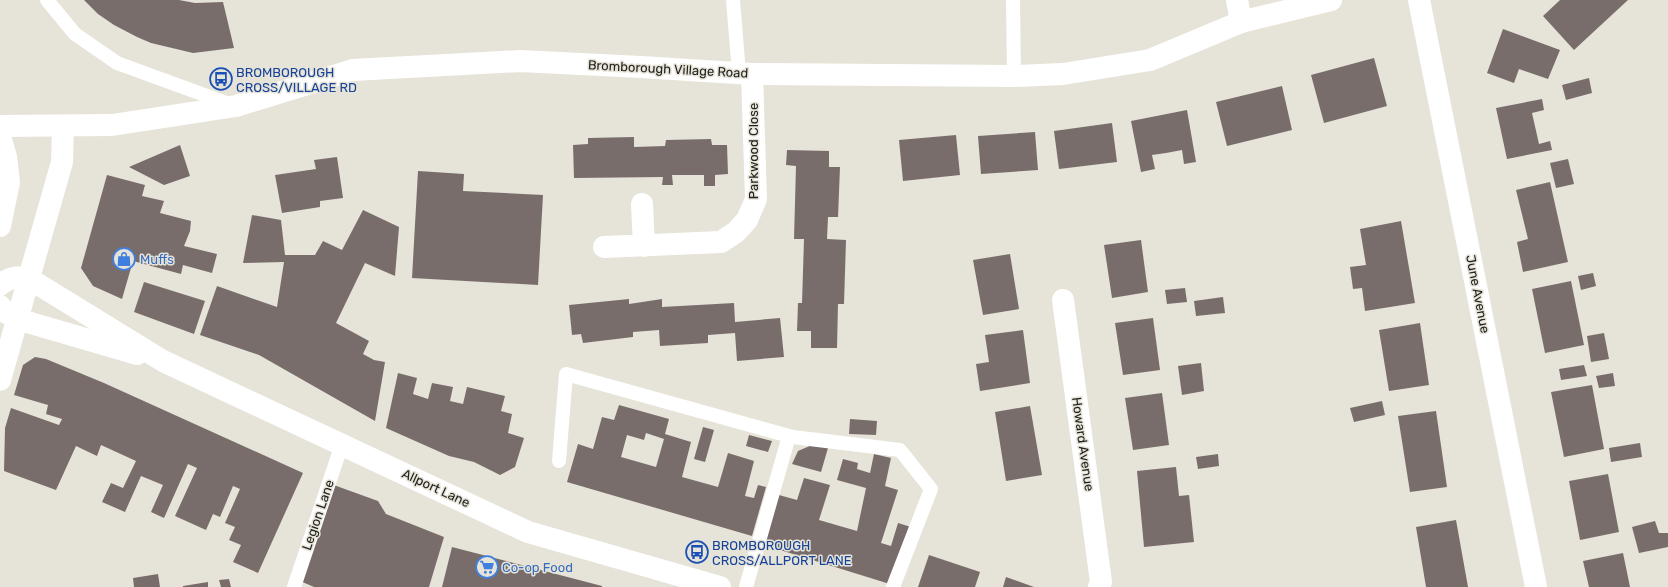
<svg xmlns="http://www.w3.org/2000/svg" width="1668" height="587" font-family="Rubik,sans-serif">
	<style>
		.building { fill: #796d6c; fill-rule: evenodd }
		.lines { fill: none; stroke-linecap: round; stroke-linejoin: round }
		.lane { stroke: #fff; stroke-width: 14 }
		.street { stroke: #fff; stroke-width: 22 }
		.secondary { stroke: #fff; stroke-width: 22 }
		.labels { text-anchor: middle; dominant-baseline: central; stroke-width: 3; stroke-linejoin: round; paint-order: stroke }
		.street-label { font-size: 13px; fill: #22211d; stroke: #e6e3d8 }
		.transit-label { font-size: 13px; fill: #164399; stroke: #e6e3d8; text-anchor: start }
		.shop-label { font-size: 13px; fill: #366cbe; stroke: #e6e3d8; text-anchor: start }
	</style>
	<rect width="100%" height="100%" fill="#e6e3d8"/>
	<path class="building" d="M84,0H179L195,3L223,2L234,48L193,53L151,43L137,37L114,25L98,14Z
		M1560,0H1628L1574,50L1543,16Z
		M1503,29L1560,50L1548,79L1519,69L1514,83L1487,73Z
		M1374,58L1387,106L1324,123L1311,75Z
		M1589,78L1592,93L1566,100L1562,85Z
		M1282,86L1292,130L1227,146L1216,102Z
		M1542,99L1544,110L1532,113L1539,144L1550,141L1552,150L1507,159L1496,108Z
		M1187,110L1196,162L1184,164L1182,150L1166,153L1152,155L1155,169L1141,172L1131,121Z
		M1112,123L1117,162L1059,169L1054,131Z
		M1035,132L1038,170L981,174L978,136Z
		M956,135L960,175L903,181L899,140Z
		M634,137V147L665,146L666,140L711,139L712,145H727L728,174L715,175V186H704V175H672L673,185H662L663,177L574,178L573,145L588,144V138Z
		M180,145L190,176L164,185L129,167Z
		M787,150L829,151V167H840L838,217H828L827,239L846,240L844,304H838L837,348H811V331H797L798,303H802L804,239H794L796,166L786,165Z
		M337,157L343,198L320,201V207L282,213L275,175L316,169L314,160Z
		M1568,159L1574,184L1556,188L1550,163Z
		M418,171L464,174L463,191L543,195L538,285L412,278Z
		M107,175L145,185L142,196L164,201L160,213L191,221L190,231L184,246L217,254L212,273L183,265L181,274L133,261L122,299L93,286L81,268Z
		M1550,182L1568,262L1523,272L1517,242L1528,239L1516,190Z
		M363,210L399,227L395,276L365,263L336,323L369,341L363,354L374,360L385,362L375,421L259,355L200,335L217,286L277,307L284,262L243,263L252,215L281,220L285,255H315L323,241L342,250Z
		M1401,221L1415,303L1365,311L1362,288L1353,289L1350,267L1366,265L1360,229Z
		M1141,240L1148,292L1112,298L1104,245Z
		M1010,254L1019,309L983,315L973,260Z
		M1593,273L1596,286L1581,290L1578,276Z
		M1571,281L1584,345L1545,353L1532,289Z
		M144,282L205,301L194,334L134,312Z
		M1185,288L1187,302L1167,304L1165,290Z
		M1223,297L1225,313L1196,316L1194,301Z
		M629,299V304L662,299V307L734,303L735,322L780,318L784,357L737,361L735,333L708,335V343L660,346L659,330L633,332V337L583,343L581,334L572,335L569,305Z
		M1153,318L1160,370L1123,375L1115,323Z
		M1420,323L1429,385L1389,391L1379,330Z
		M1023,330L1030,383L980,391L976,364L989,362L985,335Z
		M1604,333L1609,359L1591,362L1587,336Z
		M35,357L46,359L104,383L303,473L258,573L233,562L241,545L229,540L235,527L225,523L240,489L233,486L220,517L213,514L206,530L175,516L197,468L188,464L164,518L151,512L163,485L141,476L125,512L102,502L111,483L123,488L136,461L101,445L97,456L76,446L56,490L4,471L5,428L11,408L59,425L62,419L46,414L48,405L14,395L23,365Z
		M1201,363L1204,391L1182,395L1178,366Z
		M1584,365L1587,376L1561,380L1559,369Z
		M398,373L417,378L413,394L428,399L432,383L453,387L450,401L463,404L467,387L505,396L501,411L512,414L508,433L524,438L515,467L500,475L474,462L449,456L386,428Z
		M1613,373L1615,386L1599,388L1596,376Z
		M1592,385L1604,449L1564,457L1551,392Z
		M1162,393L1169,445L1133,450L1125,398Z
		M1382,401L1385,415L1354,422L1350,408Z
		M619,405L669,419L665,434L691,442L682,477L718,487L728,453L754,461L745,496L754,498L758,485L766,487L752,536L567,482L578,444L593,449L602,417L614,420ZM646,433L664,439L656,467L621,457L627,435L644,440Z
		M1030,406L1042,475L1006,481L995,412Z
		M1436,411L1447,487L1410,492L1398,416Z
		M850,419L877,421L876,435L849,434Z
		M703,427L714,430L705,462L694,459Z
		M749,435L772,441L768,452L746,446Z
		M1640,443L1642,457L1611,462L1609,448Z
		M812,445L828,448L821,472L792,464L798,451Z
		M874,454L891,458L885,486L898,490L881,543L891,546L898,523L911,527L893,585L764,545L779,495L797,500L804,478L830,485L819,520L857,531L866,488L837,480L843,459L858,463L857,469L870,473Z
		M1218,454L1219,466L1198,469L1196,457Z
		M1176,467L1179,496L1189,495L1194,542L1144,547L1137,471Z
		M1608,474L1619,532L1580,540L1569,481Z
		M331,484L378,501L386,514L444,537L429,587H314L300,581Z
		M1456,520L1468,587H1426L1416,527Z
		M1655,521L1659,533H1668V547L1639,553L1632,527Z
		M452,547L602,586V587H442Z
		M1623,553L1630,587H1589L1583,561Z
		M929,555L980,572L975,587H918Z
		M158,574L160,587H134L133,578Z
		M1006,577L1034,587H1003Z
		M229,579L231,587H221L219,580Z
		M208,582V587H183V586Z"/>
	<g class="lines">
		<path class="lane" d="M47,0L75,34L117,63L232,105
			M733,0L739,73
			M1013,0L1014,76
			M559,461L566,374L793,437L900,450L931,489L893,587
			M294,587L342,444
			M746,587L789,436"/>
		<path class="street" d="M1237,0L1241,22
			M1419,0L1536,587
			M0,136L6,157L9,182L0,226
			M642,204L644,246
			M604,247L721,242L736,232L747,220L756,199L752,74
			M0,285C8,278 17,276 28,278L163,361L528,532L720,587
			M1063,300L1101,582L1099,587
			M0,306L5,312L17,319L137,354
			M0,380L62,162L63,126"/>
		<path class="secondary" d="M0,126L112,125L236,106L353,70L520,61L641,67L752,74L1014,76L1063,74L1150,60L1241,22L1331,0"/>
	</g>
	<defs>
		<g id="bus-ring" transform="scale(1.15)"><circle r="9.5" fill="#e6e3d8" stroke="#1a4fb4" stroke-width="1.5"/><path d="M-5-6H5V4H4V6H2V4H-2V6H-4V4H-5ZM-3.5-4V0h7V-4ZM-3.5 1.2v1.5H-2V1.2ZM2 1.2v1.5H3.5V1.2Z" fill="#1a4fb4"/></g>
		<g id="shop-ring" transform="scale(1.15)"><circle r="9.5" fill="#e6e3d8" stroke="#3f7fe0" stroke-width="1.5"/><path d="M-5-2.5h2.3a2.7 3.5 0 0 1 5.4 0H5L5.5 6h-11ZM-1.5-2.5h3a1.5 2.3 0 0 0-3 0Z" fill="#3f7fe0"/></g>
		<g id="supermarket-ring" transform="scale(1.15)"><circle r="9.5" fill="#e6e3d8" stroke="#3f7fe0" stroke-width="1.5"/><path d="M-6-5.5h2.5l.6 2H6L4.5 2H-2.5L-4.4-4H-6ZM-1.5 3.2a1.3 1.3 0 1 0 .1 0ZM3 3.2a1.3 1.3 0 1 0 .1 0Z" fill="#3f7fe0"/></g>
	</defs>
	<g fill-rule="evenodd">
		<use href="#bus-ring" x="221" y="79"/>
		<use href="#shop-ring" x="124" y="259"/>
		<use href="#bus-ring" x="697" y="552"/>
		<use href="#supermarket-ring" x="487" y="567"/>
	</g>
	<g class="labels">
		<g class="street-label">
			<text transform="translate(668 69) rotate(3)">Bromborough Village Road</text>
			<text transform="translate(753 151) rotate(-90)">Parkwood Close</text>
			<text transform="translate(1478 294) rotate(79)">June Avenue</text>
			<text transform="translate(1083 444) rotate(82)">Howard Avenue</text>
			<text transform="translate(436 488) rotate(25)">Allport Lane</text>
			<text transform="translate(318 515) rotate(-71)">Legion Lane</text>
		</g>
		<g class="transit-label">
			<text x="236" y="72">BROMBOROUGH<tspan x="236" dy="15">CROSS/VILLAGE RD</tspan></text>
			<text x="712" y="545">BROMBOROUGH<tspan x="712" dy="15">CROSS/ALLPORT LANE</tspan></text>
		</g>
		<g class="shop-label">
			<text x="140" y="259">Muffs</text>
			<text x="502" y="567">Co-op Food</text>
		</g>
	</g>
</svg>
